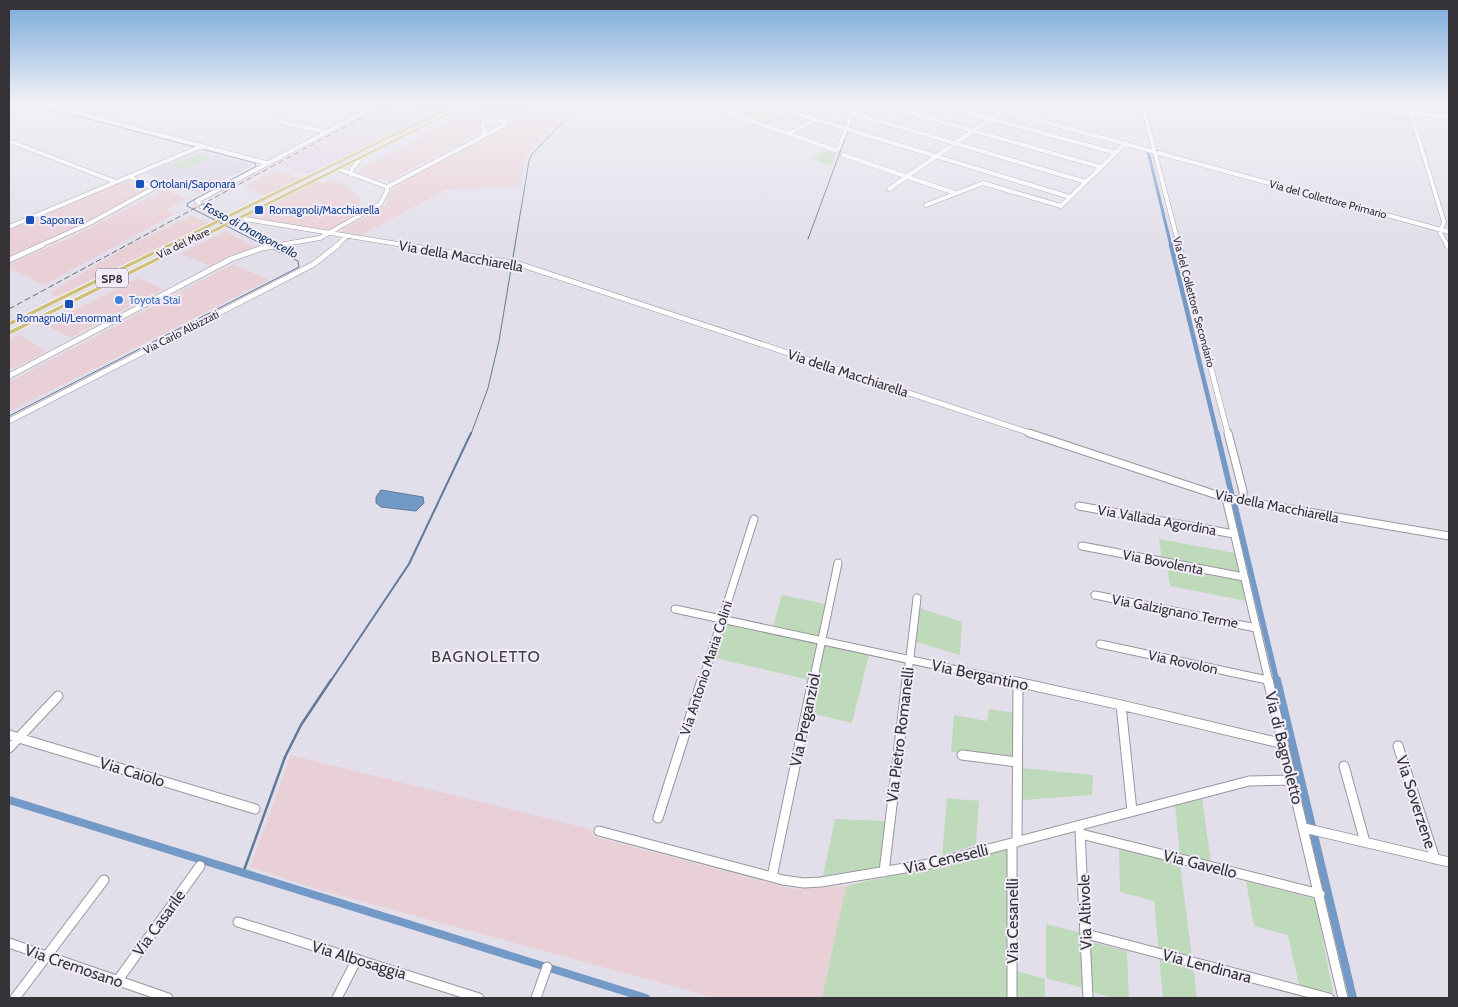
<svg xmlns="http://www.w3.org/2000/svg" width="1458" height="1007" font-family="Cabin,sans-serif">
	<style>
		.commercial { fill: #e2d1e2 }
		.industrial { fill: #e9d0d6 }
		.built { fill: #dad2e4 }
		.green { fill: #bfdabb }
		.water { fill: #7399c6; stroke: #607a9b }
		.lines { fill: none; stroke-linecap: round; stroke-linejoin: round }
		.stream-far2 { stroke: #607a9b; stroke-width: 1 }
		.stream-far1 { stroke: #607a9b; stroke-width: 2 }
		.stream { stroke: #607a9b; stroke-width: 2.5 }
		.canal-far3 { stroke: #7399c6; stroke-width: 3 }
		.canal-far2 { stroke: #7399c6; stroke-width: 4.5 }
		.canal-far1 { stroke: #7399c6; stroke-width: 5.5 }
		.canal { stroke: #7399c6; stroke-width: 8 }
		.minor-far3-casing { stroke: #99959f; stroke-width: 5 }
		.minor-far2-casing { stroke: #99959f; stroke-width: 6 }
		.minor-far1-casing { stroke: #99959f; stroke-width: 9 }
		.minor-casing { stroke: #99959f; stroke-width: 11 }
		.major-casing { stroke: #fff; stroke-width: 1 }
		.minor-far3 { stroke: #fff; stroke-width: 4 }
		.minor-far2 { stroke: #fff; stroke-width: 5 }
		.minor-far1 { stroke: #fff; stroke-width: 7 }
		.minor { stroke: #fff; stroke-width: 9 }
		.major { fill: #cfbf78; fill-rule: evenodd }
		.rail { stroke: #6b686e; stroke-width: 1; stroke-dasharray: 6 3; stroke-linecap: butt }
		.transit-dot { fill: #1a4fb4; stroke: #f1ecf7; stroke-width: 2 }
		.shop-dot { fill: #3f7fe0; stroke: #f1ecf7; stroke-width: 2 }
		.labels { text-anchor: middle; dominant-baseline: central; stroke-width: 4; stroke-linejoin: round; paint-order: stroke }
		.far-transit-label { font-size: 11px; fill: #164399; stroke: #f1ecf7; text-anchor: start }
		.far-street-label { font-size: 11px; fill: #353337; stroke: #f1ecf7 }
		.far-shop-label { font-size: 11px; fill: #366cbe; stroke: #f1ecf7; text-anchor: start }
		.far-water-label { font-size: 12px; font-style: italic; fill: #0c345f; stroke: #f1ecf7 }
		.shield { fill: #f1ecf7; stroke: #6d6a71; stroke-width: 1 }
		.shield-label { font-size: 12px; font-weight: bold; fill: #353337 }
		.street-label { font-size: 14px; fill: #353337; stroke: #f1ecf7 }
		.quarter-label { font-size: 16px; letter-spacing: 1px; fill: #434048; stroke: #f1ecf7 }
		.near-street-label { font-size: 16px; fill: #353337; stroke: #f1ecf7 }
	</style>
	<rect width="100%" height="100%" fill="#e3dfea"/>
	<path class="commercial" d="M421,103H455L319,171L308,174L279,165L362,120L376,124L394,112L382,109L391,105L408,109Z"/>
	<path class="industrial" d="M486,103H516L566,115L527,154L524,161L521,186L445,190L359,236L342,233L343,229L386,206L388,195L396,185L515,120L492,114L486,117L489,119L476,125L481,132L389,181L358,173L361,168L426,135L423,133L433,128L438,129Z
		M382,109L395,112L376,124L362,120Z
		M274,170L301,178L266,195L243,187Z
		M330,179L343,184L359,196L362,212L328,231L248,216L319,181L323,183Z
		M129,182L144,188L145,191L75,227L9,256V230L120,183Z
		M165,190L187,199L166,209L174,214L44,285L9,268V264L67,239Z
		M192,216L210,223L57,297L50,293L129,245Z
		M226,231L255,247L210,266L180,254Z
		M233,264L269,280L9,412V382Z
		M138,278L164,289L70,338L46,325Z
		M19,335L47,351L9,370V340Z
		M291,755L590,829L595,837L794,889L846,886L822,998H716L313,888L250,867Z"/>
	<path class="built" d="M196,151L252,165L198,194L146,173Z"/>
	<path class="green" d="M753,109L785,117L769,125L740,116Z
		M827,149L836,153L831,166L810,158Z
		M199,154L211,158L184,169L172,165Z
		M1159,539L1235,553L1239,574L1162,560Z
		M1167,565L1241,579L1246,601L1170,586Z
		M782,595L826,604L819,637L773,626Z
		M920,608L962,622L960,655L916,642Z
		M725,622L819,643L810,680L715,658Z
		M825,645L869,655L852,723L810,713Z
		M989,709L1014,713L1012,756L951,752L954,715L987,721Z
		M1023,768L1093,775L1092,795L1023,800Z
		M947,798L979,801L976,845L942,855Z
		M1202,798L1211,862L1180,856L1175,805Z
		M835,819L885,821L880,867L823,876Z
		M1119,848L1180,863L1197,998H1163L1154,901L1120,892Z
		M1008,849L1006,968L1045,979V998H822L846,886Z
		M1246,881L1315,899L1333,993L1299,985L1288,935L1254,926Z
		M1046,924L1082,933L1083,988L1046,978Z
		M1090,942L1127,951L1129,998H1113L1092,992Z"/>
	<path class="water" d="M381,490L423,497L424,503L416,511L381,507L376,503V497Z"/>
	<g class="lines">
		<path class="stream-far2" d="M29,103L255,163L256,166L253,168L188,203L187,206L266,246
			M968,103L976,105
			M808,239L853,117
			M9,416L299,267L298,261L273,249
			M471,434L488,388L499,341L529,161L532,154L582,103"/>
		<path class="stream-far1" d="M330,682L409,564L471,433"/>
		<path class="stream" d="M243,873L285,757L301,725L331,680"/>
		<path class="canal-far3" d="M1148,151L1171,246"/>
		<path class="canal-far2" d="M1171,245L1217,434"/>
		<path class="canal-far1" d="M1217,433L1232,496
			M1234,502L1277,682"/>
		<path class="canal" d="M1277,680L1353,998
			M9,800L646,998"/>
		<g class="minor-far3-casing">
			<path id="minor-far3" d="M39,103L266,163
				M700,103L835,150L838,149L857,103
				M763,103L847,129
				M818,103L1086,182
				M875,103L1101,167
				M932,103L1116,153
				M975,103L1449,232
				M1142,103L1179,246
				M1284,103L1449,117
				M1399,103L1412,117L1444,222L1440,233L1448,246
				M727,112L747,103
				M280,122L327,132
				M850,130L1070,197
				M788,134L816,119
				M9,141L116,182
				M843,155L955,193
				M339,169L387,187
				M351,175L352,169L361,158
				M387,187L503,126L505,122L496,120L483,123L482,126L485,131L481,137
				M889,189L1003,110
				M926,205L983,183L1061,206L1126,143
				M225,219L201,206L197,201L381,103
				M245,219L410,246
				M9,227L202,146
				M39,246L90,223L152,189L148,185L130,177
				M273,246L320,238L380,204L387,191V187
				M336,246L347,236"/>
		</g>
		<g class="minor-far2-casing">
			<path id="minor-far2" d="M403,245L519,264L1033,434
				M1179,245L1228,434
				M1447,245L1449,248
				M9,260L42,245
				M9,376L231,259L262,248L280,245
				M9,421L314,264L338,245"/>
		</g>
		<g class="minor-far1-casing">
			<path id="minor-far1" d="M1029,433L1226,498L1449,536
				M1228,433L1243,491V501
				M1226,498L1269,682
				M1079,506L1234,534
				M1082,546L1244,577
				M1095,595L1256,628
				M675,609L1013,682
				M1100,644L1267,680
				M702,682L754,519
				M813,682L838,563
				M907,682L917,598"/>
		</g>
		<g class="minor-casing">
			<path id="minor" d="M1007,680L1121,705L1284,744
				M1268,680L1343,998
				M1121,705L1132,811
				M9,735L255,809
				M1398,746L1435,859
				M9,748L58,696
				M962,755L1017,762
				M1344,766L1365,842
				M658,818L702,680
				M1304,828L1449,862
				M599,831L783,880L804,883L821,882L935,863L1249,781L1292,780
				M1080,832L1088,998
				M1081,834L1320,894
				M1017,842L1018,684
				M1012,843V998
				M884,872L907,680
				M772,877L813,680
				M238,922L479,998
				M1086,934L1329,998
				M9,943L168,998
				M118,980L200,866
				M15,998L104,880
				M337,998L357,959
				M536,998L547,967"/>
		</g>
		<g class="major-casing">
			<path id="major" d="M456,103H461L9,326V322Z
				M467,103H472L9,335V331Z"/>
		</g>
		<use href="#minor-far3" class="minor-far3"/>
		<use href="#minor-far2" class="minor-far2"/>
		<use href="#minor-far1" class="minor-far1"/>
		<use href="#minor" class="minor"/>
		<use href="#major" class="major"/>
		<path class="rail" d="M9,309L389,103"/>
	</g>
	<linearGradient id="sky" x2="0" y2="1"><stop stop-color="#79a9da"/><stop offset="0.42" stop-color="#f2f1f6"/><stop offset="1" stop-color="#f2f1f6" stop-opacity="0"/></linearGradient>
	<rect width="1458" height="244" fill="url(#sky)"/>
	<g class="transit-dot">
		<rect x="135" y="179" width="10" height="10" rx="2.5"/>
		<rect x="254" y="205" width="10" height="10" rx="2.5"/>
		<rect x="25" y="215" width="10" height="10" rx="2.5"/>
		<rect x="64" y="299" width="10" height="10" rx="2.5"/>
	</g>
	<circle class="shop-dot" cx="119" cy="300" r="5"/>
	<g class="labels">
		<g class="far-transit-label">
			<text x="150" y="184">Ortolani/Saponara</text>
			<text x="269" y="210">Romagnoli/Macchiarella</text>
			<text x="40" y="220">Saponara</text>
			<text x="69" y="318" text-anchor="middle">Romagnoli/Lenormant</text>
		</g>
		<g class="far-street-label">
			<text transform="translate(1328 199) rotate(15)">Via del Collettore Primario</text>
			<text transform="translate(183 243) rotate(-26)">Via del Mare</text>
			<text transform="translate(1194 302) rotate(75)">Via del Collettore Secondario</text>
			<text transform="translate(181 332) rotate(-27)">Via Carlo Albizzati</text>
		</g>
		<g class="far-shop-label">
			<text x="129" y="300">Toyota Stai</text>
		</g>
		<g class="far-water-label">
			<text transform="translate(251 230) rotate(28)">Fosso di Drangoncello</text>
		</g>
		<rect class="shield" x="96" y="268.5" width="32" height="19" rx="4"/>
		<g class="shield-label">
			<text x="112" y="278">SP8</text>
		</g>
		<g class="street-label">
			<text transform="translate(461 256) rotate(10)">Via della Macchiarella</text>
			<text transform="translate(848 373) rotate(18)">Via della Macchiarella</text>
			<text transform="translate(1277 506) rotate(11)">Via della Macchiarella</text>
			<text transform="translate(1157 520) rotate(10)">Via Vallada Agordina</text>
			<text transform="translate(1163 562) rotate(11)">Via Bovolenta</text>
			<text transform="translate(1175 611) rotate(11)">Via Galzignano Terme</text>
			<text transform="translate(1183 662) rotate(12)">Via Rovolon</text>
			<text transform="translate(706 668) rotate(-72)">Via Antonio Maria Colini</text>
		</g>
		<g class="quarter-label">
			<text x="486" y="656">BAGNOLETTO</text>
		</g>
		<g class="near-street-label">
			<text transform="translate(980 675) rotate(12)">Via Bergantino</text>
			<text transform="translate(805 720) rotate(-78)">Via Preganziol</text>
			<text transform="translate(900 735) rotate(-83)">Via Pietro Romanelli</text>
			<text transform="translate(1284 748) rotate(76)">Via di Bagnoletto</text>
			<text transform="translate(132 772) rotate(17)">Via Caiolo</text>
			<text transform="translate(1416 802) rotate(72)">Via Soverzene</text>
			<text transform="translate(946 859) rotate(-13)">Via Ceneselli</text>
			<text transform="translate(1200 864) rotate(14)">Via Gavello</text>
			<text transform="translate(1085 912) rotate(-92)">Via Altivole</text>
			<text transform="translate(1012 921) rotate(-90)">Via Cesanelli</text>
			<text transform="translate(159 923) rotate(-54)">Via Casarile</text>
			<text transform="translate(359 960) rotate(17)">Via Albosaggia</text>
			<text transform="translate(74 966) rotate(19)">Via Cremosano</text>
			<text transform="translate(1207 966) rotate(15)">Via Lendinara</text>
		</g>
	</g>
	<rect width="1458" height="1007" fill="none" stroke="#353337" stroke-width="20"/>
</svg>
